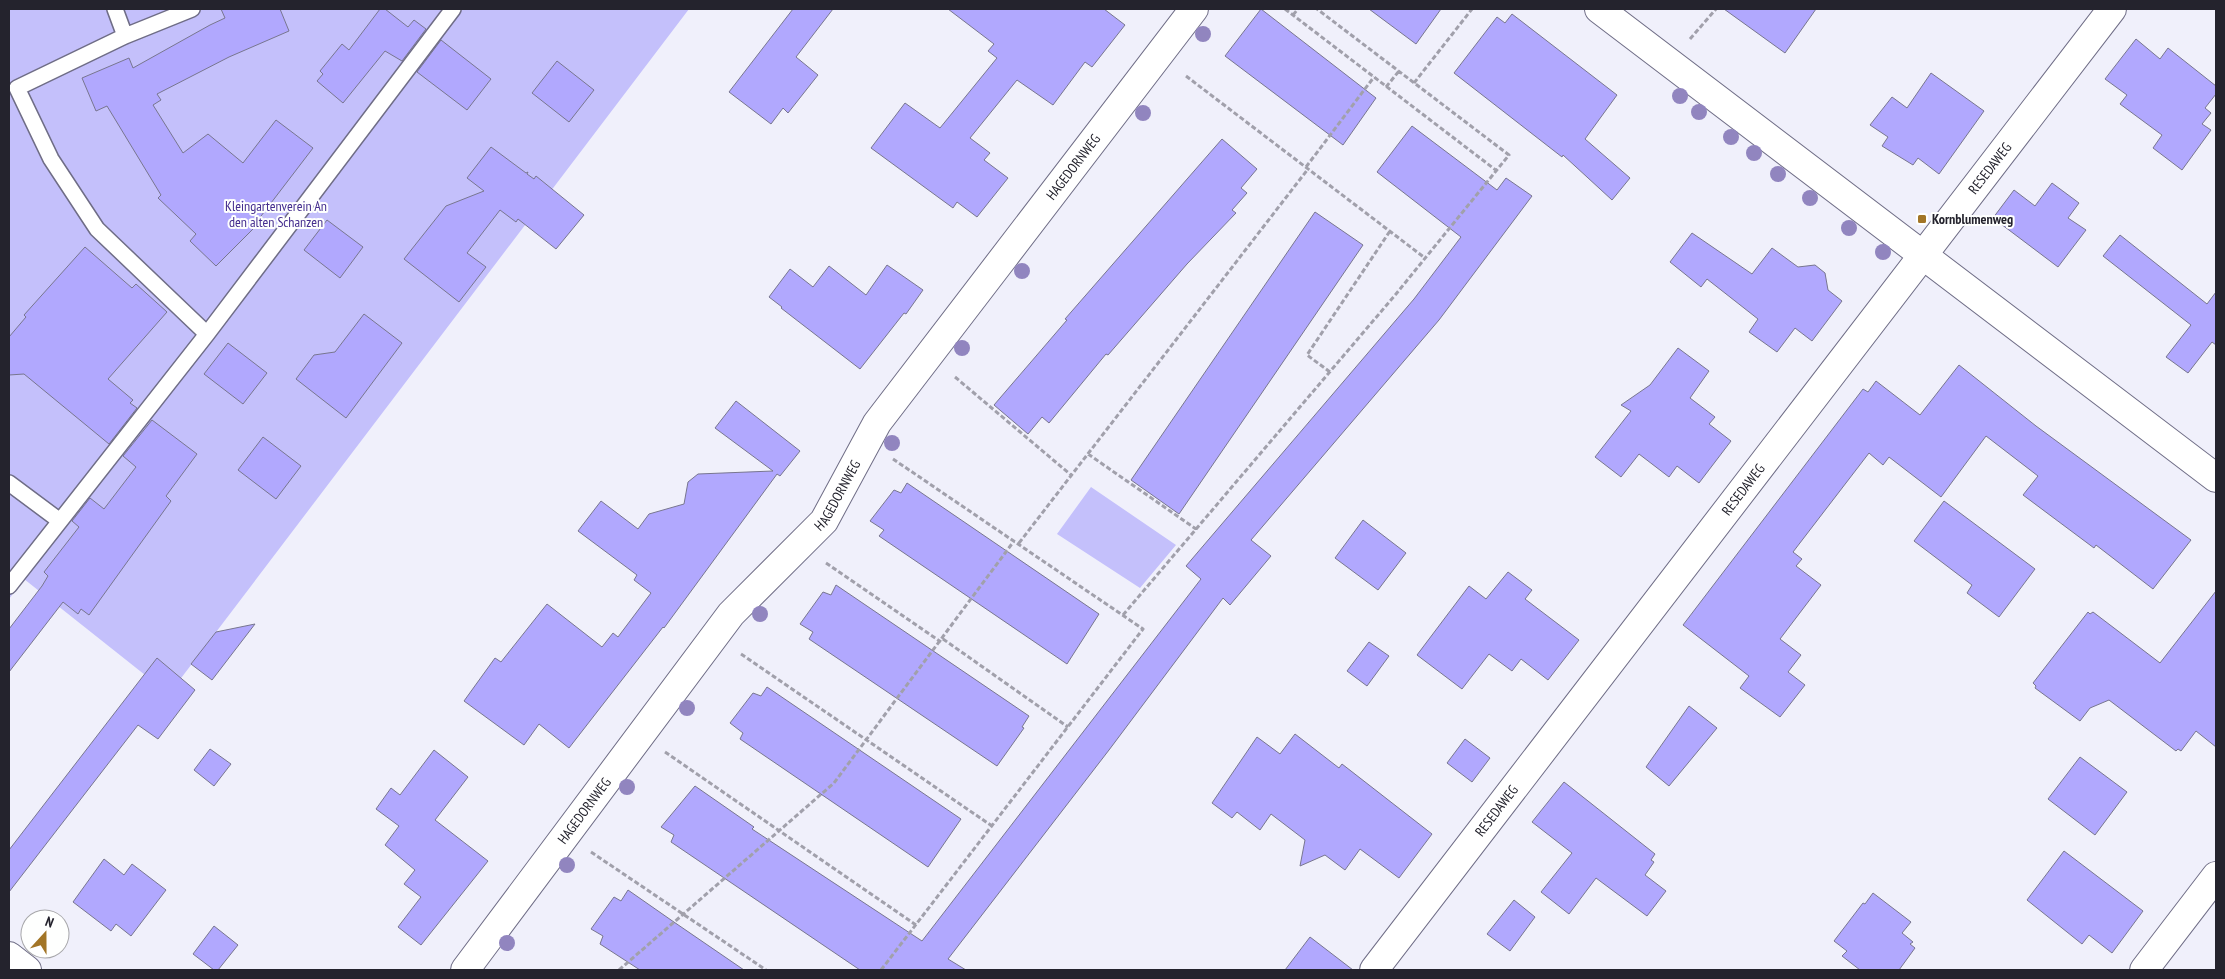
<svg xmlns="http://www.w3.org/2000/svg" width="2225" height="979" font-family="'PT Sans Narrow',sans-serif">
	<style>
		.green { fill: #c4c0fb }
		.building { fill: #b1a8fe; stroke: #78768f }
		.lines { fill: none; stroke-linecap: round; stroke-linejoin: round }
		.lane-casing { stroke: #6f6d86; stroke-width: 18 }
		.street-casing { stroke: #6f6d86; stroke-width: 30 }
		.path { stroke: #a1a0ab; stroke-width: 3; stroke-dasharray: 5 2.5; stroke-linecap: butt }
		.lane { stroke: #fff; stroke-width: 15 }
		.street { stroke: #fff; stroke-width: 28 }
		.tree { fill: #9185bf }
		.poi-dot { fill: #a27526; stroke: #fefffe; stroke-width: 2 }
		.labels { text-anchor: middle; dominant-baseline: central; stroke-width: 4; stroke-linejoin: round; paint-order: stroke }
		.street-label { font-size: 14px; fill: #24232d; stroke: #fefffe }
		.park-label { font-size: 14px; fill: #442d8e; stroke: #fefffe }
		.poi-label { font-size: 14px; font-weight: bold; fill: #24232d; stroke: #fefffe; text-anchor: start }
	</style>
	<rect width="100%" height="100%" fill="#f0f0fb"/>
	<path class="green" d="M9,9H689L169,694L24,579L9,599Z
		M1091,487L1176,545L1140,588L1057,534Z"/>
	<path class="building" d="M221,9H280L289,31L229,57L157,94L161,100L153,105L183,153L208,134L243,163L276,120L313,148L258,220L260,222L216,266L190,241L196,234L158,198L161,195L107,106L96,111L82,78L129,58L133,68L210,25L225,18Z
		M380,9H385L408,27L414,20L426,29L402,61L385,51L343,103L317,81L323,74L320,71L342,44L349,50Z
		M793,9H833L796,57L818,75L788,113L783,108L771,124L729,92Z
		M948,9H1104L1125,25L1092,67L1085,62L1053,105L1017,80L970,138L990,153L984,160L1008,178L977,217L957,202L953,208L871,148L905,103L940,128L997,58L988,51L994,44Z
		M1261,9L1376,98L1343,145L1225,56Z
		M1369,9H1441L1416,44Z
		M1724,9H1816L1785,53Z
		M1512,14L1617,95L1585,139L1630,178L1612,200L1563,155L1562,157L1454,73L1497,17L1505,23Z
		M2136,39L2160,59L2168,48L2216,86V94L2205,108L2211,113L2202,124L2211,130L2182,170L2153,148L2162,135L2120,104L2127,95L2105,79Z
		M441,40L491,79L467,110L417,72Z
		M557,61L594,90L569,122L532,93Z
		M1931,73L1984,111L1939,174L1918,158L1913,165L1882,146L1888,137L1870,125L1892,97L1907,108Z
		M1412,126L1497,190L1506,178L1532,196L1439,320L1251,540L1271,556L1230,605L1223,598L1109,750L948,959L966,970H860L671,842L674,835L661,827L695,786L754,827L752,829L922,941L1201,579L1186,566L1414,299L1461,237L1377,172Z
		M1222,139L1257,169L1241,188L1247,193L1232,210L1236,213L1187,264L1108,355L1106,354L1049,423L1042,417L1028,434L994,405L1067,320L1065,319Z
		M491,147L526,173L528,172L527,174L534,179L536,176L584,215L556,249L518,219L516,222L500,210L467,253L486,267L459,302L404,259L446,206L484,191L467,178Z
		M2052,183L2079,203L2068,218L2086,230L2058,267L1993,218L2014,190L2035,206Z
		M1315,212L1363,245L1179,514L1131,480Z
		M327,220L363,247L340,278L304,250Z
		M1692,233L1752,274L1772,248L1798,267L1815,265L1825,273L1828,290L1842,301L1812,341L1795,328L1777,352L1749,332L1758,319L1707,279L1701,287L1670,262Z
		M2120,235L2207,304L2216,292V345L2212,342L2188,373L2166,357L2191,325L2103,256Z
		M85,247L132,288L136,284L167,312L108,379L133,400L130,403L137,408L109,444L24,374L9,375V337L26,317L24,315Z
		M887,265L923,290L906,314L904,313L860,369L781,308L782,307L769,297L790,269L813,287L829,266L866,295Z
		M364,314L402,343L346,418L296,379L314,355L335,352Z
		M228,343L267,373L243,404L204,374Z
		M1678,348L1709,371L1690,398L1715,417L1709,424L1731,441L1699,483L1677,466L1669,477L1639,454L1621,477L1595,457L1631,411L1621,405L1650,385Z
		M1959,365L2036,426L2191,540L2153,589L2096,545L2094,548L2023,495L2038,476L1986,436L1941,497L1889,457L1883,465L1869,453L1793,552L1802,559L1796,566L1821,585L1780,639L1801,655L1788,672L1805,685L1780,717L1740,688L1749,676L1683,625L1863,389L1868,392L1876,381L1920,415Z
		M736,401L800,451L780,476L777,474L664,628L663,627L569,748L539,724L524,745L464,701L495,658L501,662L547,604L602,647L613,633L618,637L651,593L634,580L637,575L578,531L601,501L638,529L649,514L684,504L688,482L698,474L773,471L715,428Z
		M152,420L197,454L166,496L171,501L89,615L81,609L78,614L63,602L9,672V629L42,586L48,576L44,572L79,527L72,521L90,498L104,509L136,467L123,456Z
		M263,437L301,466L276,499L238,470Z
		M907,483L1099,614L1067,664L879,536L884,530L870,521L894,490L901,493Z
		M1944,501L2035,569L1999,617L1967,593L1972,585L1914,541Z
		M1363,520L1406,553L1378,590L1335,558Z
		M1508,572L1532,590L1525,599L1579,640L1548,680L1521,659L1512,671L1489,654L1462,689L1417,655L1469,586L1486,599Z
		M836,585L1029,716L1022,727L1024,728L997,766L809,639L813,632L800,624L823,592L831,595Z
		M2216,591V747L2196,731L2181,751L2178,749L2176,751L2109,700L2090,708L2080,721L2035,688L2036,686L2033,683L2088,612L2090,614L2093,612L2160,663Z
		M255,624L212,680L191,664L216,632Z
		M1369,642L1389,656L1367,686L1347,671Z
		M157,658L195,690L158,739L138,725L9,892V850Z
		M767,687L961,819L928,867L740,739L743,733L730,723L753,693L761,696Z
		M1689,706L1717,728L1669,786L1646,767Z
		M1295,734L1339,768L1342,764L1432,834L1399,878L1360,849L1345,870L1325,855L1300,866L1305,840L1271,814L1260,830L1237,812L1232,818L1212,803L1257,737L1280,754Z
		M1465,739L1490,758L1472,782L1447,763Z
		M210,749L231,764L214,786L194,770Z
		M434,750L468,777L435,820L488,861L421,945L398,927L421,897L404,884L415,870L385,845L399,826L376,809L391,788L400,795Z
		M2080,757L2127,792L2095,835L2048,799Z
		M1564,782L1655,854L1651,860L1654,862L1645,875L1666,891L1647,916L1596,878L1569,914L1541,892L1572,853L1532,822Z
		M2064,851L2143,911L2112,953L2089,935L2082,944L2027,900Z
		M104,859L124,875L132,864L166,890L131,936L116,924L111,931L73,902Z
		M628,890L671,920L744,970H640L600,944L603,936L591,929L614,897L621,901Z
		M1873,893L1911,922L1902,933L1913,942L1910,944L1915,948L1899,970H1860L1842,956L1847,951L1834,941L1863,903L1865,904Z
		M1514,900L1535,917L1510,951L1487,934Z
		M214,926L238,945L218,970H214L193,954Z
		M1310,937L1353,970H1285Z"/>
	<g class="lines">
		<g class="lane-casing">
			<path id="lane" d="M115,9L125,36
				M192,9L125,36L17,88L51,159L97,229L207,334
				M9,483L60,521
				M9,586L207,334L453,9"/>
		</g>
		<g class="street-casing">
			<g id="street">
				<path d="M1599,9L2216,478"/>
				<path d="M9,956L27,970"/>
				<path id="s1" d="M465,970L731,614L824,521L877,423L1194,9"/>
				<path id="s2" d="M1374,970L2112,9"/>
				<path d="M2144,970L2216,876"/>
			</g>
		</g>
		<path class="path" d="M1285,9L1497,171
			M1293,15L1298,9
			M1690,39L1716,9
			M1186,76L1425,258
			M1414,83L1472,9
			M1386,87L1399,71
			M1306,167L1374,77
			M1330,372L1307,355L1390,231
			M955,377L1071,475
			M1088,454L1196,529
			M1019,543L1308,169
			M826,563L941,642
			M1123,615L1396,294L1509,155L1317,9
			M943,639L1068,727
			M741,654L992,826
			M665,752L916,925
			M591,852L766,970
			M619,970L834,783L1014,541
			M881,970L1143,629L893,459"/>
		<use href="#lane" class="lane"/>
		<use href="#street" class="street"/>
	</g>
	<g class="tree">
		<circle cx="1203" cy="34" r="8"/>
		<circle cx="1680" cy="96" r="8"/>
		<circle cx="1699" cy="112" r="8"/>
		<circle cx="1143" cy="113" r="8"/>
		<circle cx="1731" cy="137" r="8"/>
		<circle cx="1754" cy="153" r="8"/>
		<circle cx="1778" cy="174" r="8"/>
		<circle cx="1810" cy="198" r="8"/>
		<circle cx="1849" cy="228" r="8"/>
		<circle cx="1883" cy="252" r="8"/>
		<circle cx="1022" cy="271" r="8"/>
		<circle cx="962" cy="348" r="8"/>
		<circle cx="892" cy="443" r="8"/>
		<circle cx="760" cy="614" r="8"/>
		<circle cx="687" cy="708" r="8"/>
		<circle cx="627" cy="787" r="8"/>
		<circle cx="567" cy="865" r="8"/>
		<circle cx="507" cy="943" r="8"/>
	</g>
	<rect class="poi-dot" x="1917" y="214" width="10" height="10" rx="2.5"/>
	<g class="labels">
		<g class="street-label">
			<text stroke="none"><textPath href="#s1" startOffset="1010">HAGEDORNWEG</textPath></text>
			<text stroke="none"><textPath href="#s2" startOffset="1011">RESEDAWEG</textPath></text>
			<text stroke="none"><textPath href="#s2" startOffset="606">RESEDAWEG</textPath></text>
			<text stroke="none"><textPath href="#s1" startOffset="605">HAGEDORNWEG</textPath></text>
			<text stroke="none"><textPath href="#s1" startOffset="199">HAGEDORNWEG</textPath></text>
			<text stroke="none"><textPath href="#s2" startOffset="201">RESEDAWEG</textPath></text>
		</g>
		<g class="park-label">
			<text x="276" y="206">Kleingartenverein An<tspan x="276" dy="16">den alten Schanzen</tspan></text>
		</g>
		<g class="poi-label">
			<text x="1932" y="219">Kornblumenweg</text>
		</g>
	</g>
	<rect width="2225" height="979" fill="none" stroke="#24232d" stroke-width="20"/>
	<g transform="translate(45 934) rotate(21)"><circle r="24" fill="#fefffe" stroke="#a7a7aa"/>
	<path d="M0-4L9 19L0 12L-9 19Z" fill="#a27526"/>
	<text y="-8" font-size="14" font-weight="bold" text-anchor="middle" fill="#24232d">N</text>
	</g>
</svg>
